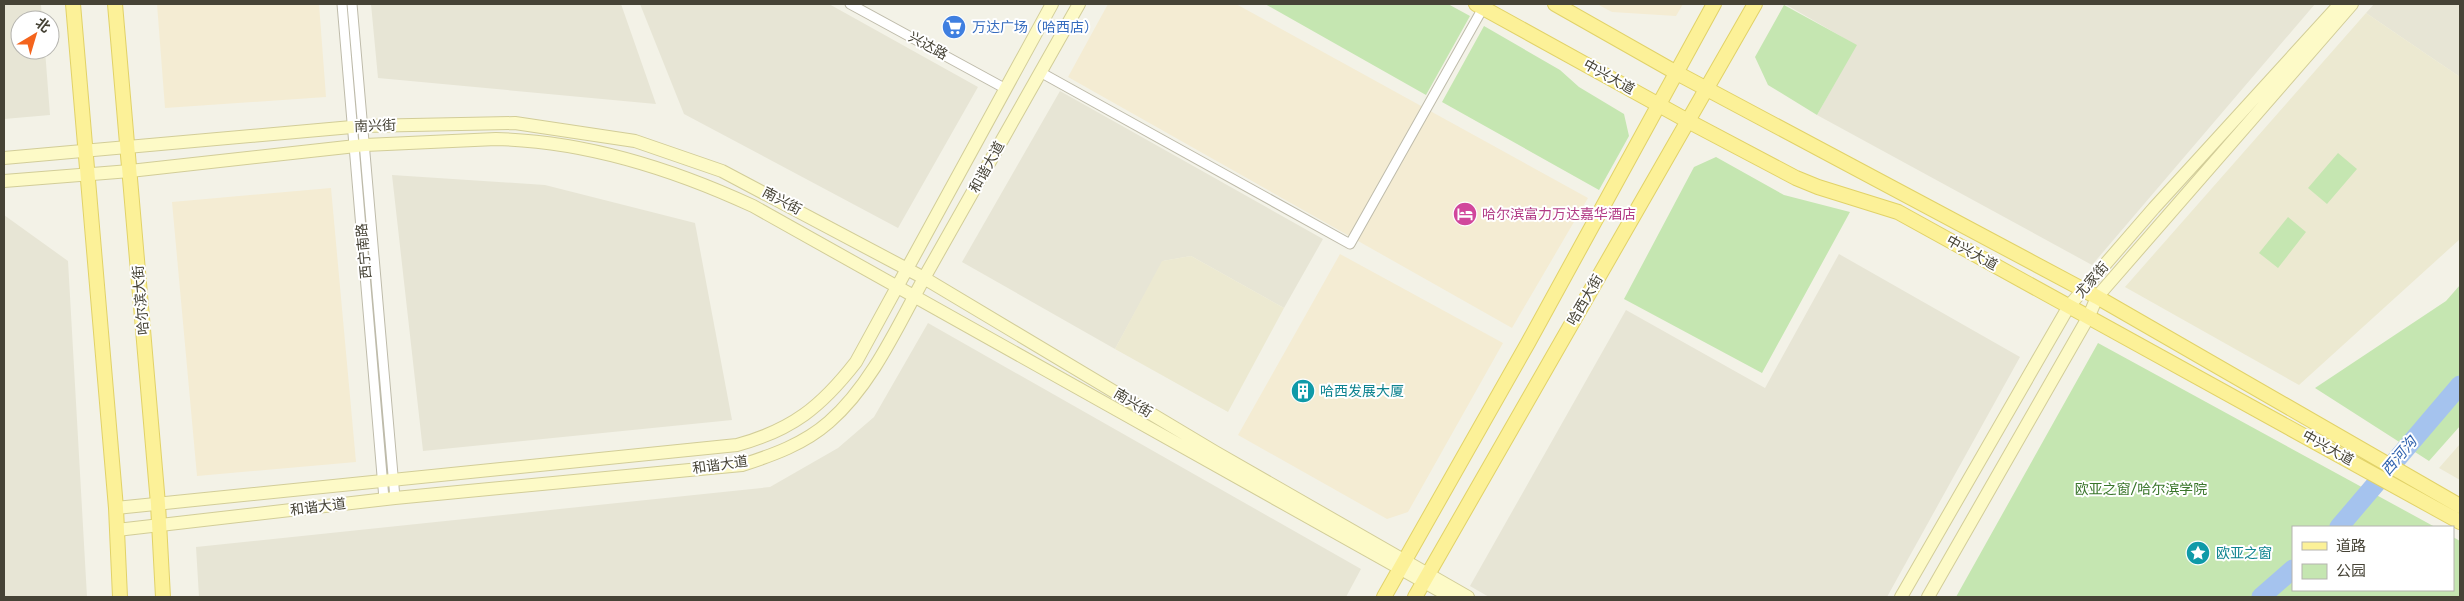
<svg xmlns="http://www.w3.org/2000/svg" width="2464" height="601" font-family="Rubik,'Noto Sans SC',sans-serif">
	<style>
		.residential { fill: #e7e5d5 }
		.commercial { fill: #f4ecd3 }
		.education { fill: #ece9d1 }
		.green { fill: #c5e6b1 }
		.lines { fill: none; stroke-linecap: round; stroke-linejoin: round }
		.river { stroke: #a5c3ee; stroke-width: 19 }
		.street-casing { stroke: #bebbaa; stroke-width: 11 }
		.secondary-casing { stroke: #d2cd98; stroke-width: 14 }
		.primary-casing { stroke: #e1d268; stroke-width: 16 }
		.street { stroke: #fff; stroke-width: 9 }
		.secondary { stroke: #fdfac7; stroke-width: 12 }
		.primary { stroke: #fcf198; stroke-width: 14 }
		.labels { text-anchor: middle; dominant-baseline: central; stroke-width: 4; stroke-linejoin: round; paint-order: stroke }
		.shop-label { font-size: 14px; fill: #366cbe; stroke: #fff; text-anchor: start }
		.street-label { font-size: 14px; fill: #464336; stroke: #fff }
		.hotel-label { font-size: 14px; fill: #b23c85; stroke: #fff; text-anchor: start }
		.culture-label { font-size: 14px; fill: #0d838f; stroke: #fff; text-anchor: start }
		.park-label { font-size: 14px; fill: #3a762b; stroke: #fff }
		.water-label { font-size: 15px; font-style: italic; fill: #3264af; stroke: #fff }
	</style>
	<rect width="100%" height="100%" fill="#f3f2e7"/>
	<path class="residential" d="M4,4H41L42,20H20V50H45L50,115L4,119Z
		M371,4H621L656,104L378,78Z
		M640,4H829L978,87L898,228L684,114Z
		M1785,4H2315L2092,265L1817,115L1856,45Z
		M2374,4H2460V77L2366,13Z
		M1060,91L1323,239L1284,308L1191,256L1163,261L1115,349L962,262Z
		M392,175L545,185L695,223L732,420L423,451Z
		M4,215L68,261L87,597H4Z
		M1839,254L2020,357L1887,597H1489L1470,586L1626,310L1765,388Z
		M928,323L1361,569L1346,597H199L196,547L770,487L838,448L874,417Z"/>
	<path class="commercial" d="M157,4H319L326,97L165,108Z
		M1108,4H1236L1588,198L1512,328L1068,77Z
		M1597,4H1683L1676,16L1612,12Z
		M331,188L356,462L197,476L172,202Z
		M1340,254L1503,343L1408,512L1387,519L1238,435Z"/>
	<path class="education" d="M2366,13L2460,77V239L2299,385L2125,287Z
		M1191,256L1284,308L1228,412L1115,349L1162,261Z
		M2460,444V480L2439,468Z"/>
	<path class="green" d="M1265,4H1448L1470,16L1426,95Z
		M1784,5L1857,45L1817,115L1768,85L1755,57Z
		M1484,26L1560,70L1579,87L1624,114L1629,136L1599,190L1442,102Z
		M2338,153L2357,169L2327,204L2308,188Z
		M1716,157L1784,195L1850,212L1762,373L1624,299L1694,167Z
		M2288,217L2306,232L2278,268L2259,253Z
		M2460,285V426L2429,461L2315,388L2446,301Z
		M2098,343L2435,527H2293V590H2453V537L2460,541V597H1956Z"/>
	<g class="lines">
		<path class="river" d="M2339,527L2460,385
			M2261,597L2293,569"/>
		<g class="street-casing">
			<path id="street" d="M342,4L384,499
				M352,4L395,498
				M850,4L1006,89
				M1040,72L1350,244L1483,8"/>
		</g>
		<g class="secondary-casing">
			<path id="secondary" d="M4,158L363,126L515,123L635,141L722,171L924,278L1215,452L1468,597
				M4,181L130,171L365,145L496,139C586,141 673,169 753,206L1451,597
				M116,508L737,445C792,430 821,407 856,362L1052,4
				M117,530L395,498L742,465C773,455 804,444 829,422C873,384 900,321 928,271C978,182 1029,93 1079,4
				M1901,597L2069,306L2154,208L2340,4
				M1928,597L2089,316L2097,297L2352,4"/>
		</g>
		<g class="primary-casing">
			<path id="primary" d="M73,4L116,508L120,597
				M115,4L158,504L163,597
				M1476,4L1688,121L1796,178L1818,187L1898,212L2460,522
				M1555,4L1675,72L2097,297L2460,506
				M1384,597L1528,343L1714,4
				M1415,597L1755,4"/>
		</g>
		<use href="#street" class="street"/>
		<use href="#secondary" class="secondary"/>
		<use href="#primary" class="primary"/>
	</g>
	<defs>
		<g id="supermarket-disc" transform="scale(1.25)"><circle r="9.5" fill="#3f7fe0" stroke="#fff"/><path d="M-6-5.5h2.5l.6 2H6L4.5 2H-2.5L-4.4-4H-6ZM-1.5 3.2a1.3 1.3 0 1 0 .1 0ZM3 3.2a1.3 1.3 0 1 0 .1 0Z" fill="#fff"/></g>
		<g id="hotel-disc" transform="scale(1.25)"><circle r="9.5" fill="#d1479c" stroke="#fff"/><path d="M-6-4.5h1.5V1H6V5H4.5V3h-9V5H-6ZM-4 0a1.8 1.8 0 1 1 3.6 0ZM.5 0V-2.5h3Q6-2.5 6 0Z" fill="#fff"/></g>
		<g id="building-disc" transform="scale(1.25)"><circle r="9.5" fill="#0f9aa8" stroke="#fff"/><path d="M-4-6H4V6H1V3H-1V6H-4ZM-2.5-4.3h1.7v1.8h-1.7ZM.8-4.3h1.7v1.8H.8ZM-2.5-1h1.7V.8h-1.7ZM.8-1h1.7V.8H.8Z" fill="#fff"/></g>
		<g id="sight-disc" transform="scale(1.25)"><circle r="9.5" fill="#0f9aa8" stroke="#fff"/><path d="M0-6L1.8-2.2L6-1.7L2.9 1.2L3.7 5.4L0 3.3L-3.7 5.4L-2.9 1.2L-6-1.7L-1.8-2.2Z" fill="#fff"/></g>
	</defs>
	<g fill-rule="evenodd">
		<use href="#supermarket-disc" x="954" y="27"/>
		<use href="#hotel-disc" x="1465" y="214"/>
		<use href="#building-disc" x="1303" y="391"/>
		<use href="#sight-disc" x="2198" y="553"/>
	</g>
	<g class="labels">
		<g class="shop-label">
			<text x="972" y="27">万达广场（哈西店）</text>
		</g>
		<g class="street-label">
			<text transform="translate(928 46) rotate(29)">兴达路</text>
			<text transform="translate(1609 77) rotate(29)">中兴大道</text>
			<text transform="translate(375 126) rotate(-2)">南兴街</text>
			<text transform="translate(987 167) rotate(-61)">和谐大道</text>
			<text transform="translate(782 201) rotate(28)">南兴街</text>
			<text transform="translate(364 251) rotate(-95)">西宁南路</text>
			<text transform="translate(1972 253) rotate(29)">中兴大道</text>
			<text transform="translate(2092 280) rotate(-49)">尤家街</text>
			<text transform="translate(141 300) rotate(-95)">哈尔滨大街</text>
			<text transform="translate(1585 300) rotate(-60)">哈西大街</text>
			<text transform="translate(1133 403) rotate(31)">南兴街</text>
			<text transform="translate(2328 448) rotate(29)">中兴大道</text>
			<text transform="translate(720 465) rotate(-8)">和谐大道</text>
			<text transform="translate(318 507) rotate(-7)">和谐大道</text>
		</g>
		<g class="hotel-label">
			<text x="1482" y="214">哈尔滨富力万达嘉华酒店</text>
		</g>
		<g class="culture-label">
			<text x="1320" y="391">哈西发展大厦</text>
			<text x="2216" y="553">欧亚之窗</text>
		</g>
		<g class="park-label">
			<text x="2141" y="489">欧亚之窗/哈尔滨学院</text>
		</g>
		<g class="water-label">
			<text transform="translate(2399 456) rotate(-50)">西河沟</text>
		</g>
	</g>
	<rect width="2464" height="601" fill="none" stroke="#464336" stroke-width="10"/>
	<rect x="2292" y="526" width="162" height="65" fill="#ffffff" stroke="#b5b4af"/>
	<rect x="2302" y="542" width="25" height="8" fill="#fcf198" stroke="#b5b4af"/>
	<text x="2336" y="551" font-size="15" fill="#464336">道路</text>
	<rect x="2302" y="564" width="25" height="15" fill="#c5e6b1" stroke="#b5b4af"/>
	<text x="2336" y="576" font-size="15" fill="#464336">公园</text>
	<g transform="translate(35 35) rotate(38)"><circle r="24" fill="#ffffff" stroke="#b5b4af"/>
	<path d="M0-4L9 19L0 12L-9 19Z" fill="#f4641d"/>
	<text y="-8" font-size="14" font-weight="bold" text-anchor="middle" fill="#464336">北</text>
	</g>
</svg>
